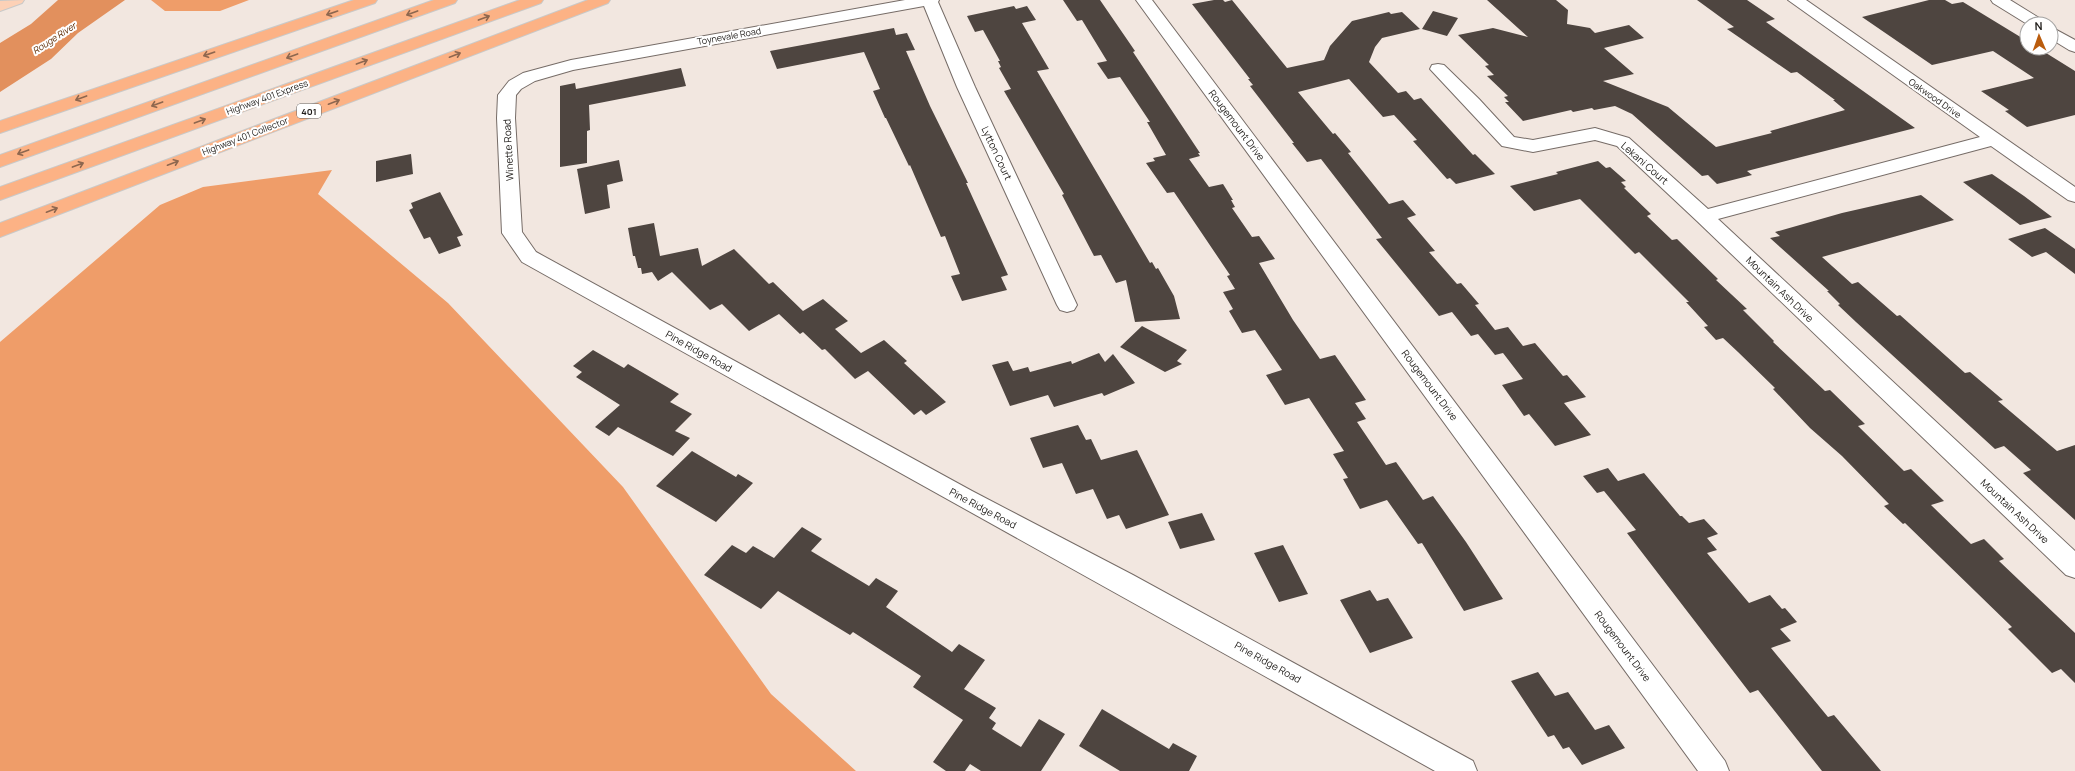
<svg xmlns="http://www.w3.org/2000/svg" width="2075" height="771" font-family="Manrope,sans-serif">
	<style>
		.forest { fill: #ef9d69 }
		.water { fill: #e2905d }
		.building { fill: #4e4540 }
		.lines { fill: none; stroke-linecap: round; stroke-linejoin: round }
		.minor-casing { stroke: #766c67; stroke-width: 2 }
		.major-casing { stroke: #c9c9c8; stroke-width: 2 }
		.highway-casing { stroke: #c9c9c8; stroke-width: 2 }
		.minor { fill: #fff; fill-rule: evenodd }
		.major { fill: #fdd1b6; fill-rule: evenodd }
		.highway { fill: #fcb285; fill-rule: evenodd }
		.oneway { stroke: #8e674f }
		.labels { text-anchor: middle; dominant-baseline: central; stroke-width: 4; stroke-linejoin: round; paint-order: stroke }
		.far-street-label { font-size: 9px; fill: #1f1c19; stroke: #fff }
		.far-water-label { font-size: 9px; font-style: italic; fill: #5c2900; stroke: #fff }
		.shield { fill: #fff; stroke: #62605e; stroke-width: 1 }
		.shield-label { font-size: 9px; font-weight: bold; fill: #1f1c19 }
		.street-label { font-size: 10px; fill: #1f1c19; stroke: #fff }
	</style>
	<rect width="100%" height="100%" fill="#f2e7e0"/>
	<path class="forest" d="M151,0H249L220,11H165Z
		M332,170L318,194L448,303L623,487L771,694L856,771H0V342L160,205L203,187Z"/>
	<path class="water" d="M58,0H125L78,33L51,59L0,92V43L31,24Z"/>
	<path class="building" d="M1063,0H1100L1135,51L1133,52L1200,153H1198L1200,156L1189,159L1209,187L1223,184L1233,200H1231L1235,207L1232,208L1252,237L1259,236L1275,259L1259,263L1293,320L1320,359L1335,355L1366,400L1355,403L1366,419L1357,422L1386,465L1396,462L1423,500L1433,496L1466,542L1503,599L1464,611L1422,543L1418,544L1387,500L1360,509L1343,479L1348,478L1333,454L1344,451L1309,398L1285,405L1266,375L1282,370L1255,330L1242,333L1229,311L1233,309L1223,292L1235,289L1227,276L1230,275L1174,192L1167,193L1146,163L1155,161L1153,158L1166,155L1147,122H1150L1120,77L1108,79L1097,63L1107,61L1082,20L1077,21Z
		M1214,0H1223L1225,2L1232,0L1287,68L1324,60L1330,46L1352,21L1389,12L1391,14L1402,12L1420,29L1382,38L1375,47L1369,62L1398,93L1406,91L1414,100L1421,98L1473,155L1475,154L1495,174L1456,184L1450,178L1447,179L1413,141L1417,140L1394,115L1383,117L1349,79L1298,92L1333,134L1335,133L1351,152L1348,153L1389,204L1403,200L1416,215L1407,218L1435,251L1429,252L1457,284L1461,283L1479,304L1475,305L1495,330L1508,327L1523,346L1535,343L1563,376L1567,375L1586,397L1564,403L1591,435L1555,446L1529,414L1524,416L1502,385L1523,379L1503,353L1495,355L1478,334L1471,336L1452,312L1439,316L1376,239L1382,238L1321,159L1307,162L1292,143H1294L1250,86L1253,85L1248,79H1250L1192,4Z
		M1487,0H1556L1568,10L1567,24L1590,28L1595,33L1629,25L1644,38L1604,48L1634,74L1603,81L1668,107L1716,147L1772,133L1770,131L1845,110L1833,100H1835L1797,72L1791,73L1727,29L1734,27L1697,0H1747L1775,19L1766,22L1915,128L1747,171L1752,175L1717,184L1708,175L1702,176L1632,114L1615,106L1594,110L1592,108L1573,112L1571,110L1523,121L1505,102H1509L1504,97L1508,96L1487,76L1494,75L1485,66L1489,65L1458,35L1493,28L1528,37Z
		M1929,0H1945L1952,4L1963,2L2027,41V48H2038L2075,71V115L2027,127L2005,111L2009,110L1981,91L2034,78L1993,51L1932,65L1862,17Z
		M1014,6L1016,9L1027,6L1036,20L1022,23L1049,69L1037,71L1150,263L1152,262L1156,269L1158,268L1174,296L1180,319L1135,322L1126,280L1116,283L1101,255L1094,256L1062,195L1064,194L1004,91L1011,89L999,68L1001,67L998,61H1000L983,30L975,32L967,16Z
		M1433,11L1458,18L1447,36L1422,29Z
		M894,28L896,35L907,33L915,50L906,51L930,106L968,183H966L1008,275L1001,277L1007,290L962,301L951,276L960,274L945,236L941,237L910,165L909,166L886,118H885L873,91L880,89L864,52L777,69L770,51Z
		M681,68L686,86L589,105L590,130L587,131V163L560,167V86L575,83L576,89Z
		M411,154L413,174L376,182V161Z
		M619,160L623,181L607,185L610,208L585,214L577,169Z
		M1598,161L1606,168L1610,167L1626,181L1621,182L1626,187L1624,188L1651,214L1647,216L1672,240L1677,239L1718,279L1716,280L1747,309L1743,310L1774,341L1773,342L1825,391L1830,390L1865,424L1858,426L1904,471L1911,469L1944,501L1931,505L1971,544L1984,539L2004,559L1999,561L2075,633V683L2061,669L2052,673L2008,629L2012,627L1905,523L1903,524L1884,506L1889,504L1842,456L1810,428L1773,389L1775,388L1738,352L1723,338L1716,340L1704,327L1708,326L1686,302H1689L1639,252L1635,254L1580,199L1534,211L1510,186L1558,174L1556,172Z
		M1992,174L2024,196L2052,217L2020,225L1963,182Z
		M440,192L463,235L457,237L461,246L439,254L430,237L424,239L409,210L413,208L411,203Z
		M1921,195L1954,220L1822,257L1852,284L1858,282L1897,316L1900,315L1965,373L1970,372L2003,400L1998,401L2057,451L2075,445V520L2023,473L2031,470L2004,446L1995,449L1856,322L1838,305L1840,304L1827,291H1829L1770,238L1780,236L1775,232L1842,213Z
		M654,223L660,256L698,248L702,266L734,249L769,284L773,282L803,311L823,299L848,321L835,329L861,353L884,340L907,361L904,363L946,402L926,415L921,410L914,415L868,371L855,379L825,349L822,350L803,332L800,334L779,314L749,331L722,304L710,310L672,272L658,281L652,272L642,274L641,268H638L635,256H633L628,228Z
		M2045,228L2075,249V274L2046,252L2032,257L2008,239Z
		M1142,326L1187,350L1177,361L1182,364L1165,372L1120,347Z
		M593,350L624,368L628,364L679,394L670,402L692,414L675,431L690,438L673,456L618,427L609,436L595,427L620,405L576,377L582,372L573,366Z
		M1099,353L1105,362L1113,354L1135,383L1104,396L1102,393L1054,407L1048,395L1010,406L992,365L1008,361L1013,371L1028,367L1030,372L1071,361L1072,364Z
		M1078,425L1086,440L1091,439L1101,460L1137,450L1169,515L1126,529L1119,515L1107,519L1093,489L1076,494L1062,463L1043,468L1030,438Z
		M692,451L736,477L738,474L753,483L716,522L656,486Z
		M1608,468L1618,481L1644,473L1680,516H1682L1689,523L1704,519L1718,534L1707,538L1717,550L1707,553L1749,603L1770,595L1782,609L1785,608L1797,622L1780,629L1791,641L1771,648L1828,717L1834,715L1881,771H1822L1758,690L1750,693L1627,533L1636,530L1604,491L1597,493L1583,476Z
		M1202,513L1215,540L1180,549L1168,522Z
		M802,527L822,539L811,551L869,586L876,578L898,591L886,607L952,652L959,644L985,660L964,689L996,708L989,718L996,723L992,729L1021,747L1039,719L1065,734L1041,771H981L970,764L965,771H946L933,762L963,720L913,687L921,676L853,632L850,635L778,591L761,609L704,575L732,545L746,553L753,546L774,558Z
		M1283,545L1308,594L1279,602L1254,553Z
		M1370,590L1377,601L1388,598L1413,638L1370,653L1340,600Z
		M1538,672L1555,696L1568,692L1595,730L1609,725L1625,748L1582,765L1569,747L1563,749L1554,735L1548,737L1511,681Z
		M1102,709L1169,749L1173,743L1197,756L1189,771H1120L1079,746Z"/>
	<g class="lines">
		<g class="minor-casing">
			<path id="minor" d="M905,0H939L938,2L975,87L1077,305L1074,310L1067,312L1060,310L1057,305L957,87L924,6L573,70L535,81L521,89L516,95L515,118L522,232L536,252L972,491L1133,575L1473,761L1477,771H1435L522,262L502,233L497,118L498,95L509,81L523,73L571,60Z
				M1136,0H1152L1725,761L1729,771H1698Z
				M1788,0H1806L2075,187V202L2068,200L1991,146L1718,219L2075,551V578L2066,575L1697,221L1617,146L1595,140L1533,152L1502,146L1430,69L1432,65L1438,64L1444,65L1479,99L1514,137L1533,140L1595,128L1629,138L1708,209L1980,137Z
				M1991,0H2010L2044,21L2046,24H2027L1993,3Z
				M2051,27L2075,40V52L2069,50L2051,39Z"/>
		</g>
		<g class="major-casing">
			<path id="major" d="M24,0L22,3L0,11V1Z"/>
		</g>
		<g class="highway-casing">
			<path id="highway" d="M354,0H377L375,3L0,133V121Z
				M434,0H457L455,3L0,167V155Z
				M520,0H543L541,3L0,200V187Z
				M588,0H610L608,3L0,237V223Z"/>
		</g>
		<use href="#minor" class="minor"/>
		<use href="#major" class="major"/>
		<use href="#highway" class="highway"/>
	</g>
	<defs><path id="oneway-shaft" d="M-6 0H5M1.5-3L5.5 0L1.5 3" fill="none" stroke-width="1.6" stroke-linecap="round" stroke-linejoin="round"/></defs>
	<g class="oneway">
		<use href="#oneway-shaft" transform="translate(332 13) rotate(161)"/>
		<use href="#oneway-shaft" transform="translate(412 13) rotate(160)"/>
		<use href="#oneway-shaft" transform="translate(484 18) rotate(-20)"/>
		<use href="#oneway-shaft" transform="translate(209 54) rotate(161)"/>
		<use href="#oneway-shaft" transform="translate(455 55) rotate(-21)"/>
		<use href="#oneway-shaft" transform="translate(292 56) rotate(160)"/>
		<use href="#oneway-shaft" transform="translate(362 62) rotate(-20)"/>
		<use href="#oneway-shaft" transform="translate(81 98) rotate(160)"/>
		<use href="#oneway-shaft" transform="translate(334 102) rotate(-21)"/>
		<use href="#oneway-shaft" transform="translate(157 104) rotate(160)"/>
		<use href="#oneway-shaft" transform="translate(200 121) rotate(-20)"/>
		<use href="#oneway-shaft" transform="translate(23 152) rotate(160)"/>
		<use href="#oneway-shaft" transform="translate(173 163) rotate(-21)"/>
		<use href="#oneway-shaft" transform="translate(78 165) rotate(-20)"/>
		<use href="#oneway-shaft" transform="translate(52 210) rotate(-21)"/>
	</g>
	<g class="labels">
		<g class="far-street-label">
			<text transform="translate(729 36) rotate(-10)">Toynevale Road</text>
			<text transform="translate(267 97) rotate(-20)">Highway 401 Express</text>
			<text transform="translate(1935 98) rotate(35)">Oakwood Drive</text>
			<text transform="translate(245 136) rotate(-21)">Highway 401 Collector</text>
		</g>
		<g class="far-water-label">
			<text transform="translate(54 38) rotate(-33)">Rouge River</text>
		</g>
		<rect class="shield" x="297" y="104" width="24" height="14" rx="3"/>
		<g class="shield-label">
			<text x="309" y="111">401</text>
		</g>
		<g class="street-label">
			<text transform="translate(1237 125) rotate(53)">Rougemount Drive</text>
			<text transform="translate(508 150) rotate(-93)">Winette Road</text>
			<text transform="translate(997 153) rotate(65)">Lytton Court</text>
			<text transform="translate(1645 163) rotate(41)">Lekani Court</text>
			<text transform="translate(1780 289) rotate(44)">Mountain Ash Drive</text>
			<text transform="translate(699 351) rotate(29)">Pine Ridge Road</text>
			<text transform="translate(1430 385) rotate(53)">Rougemount Drive</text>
			<text transform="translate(983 508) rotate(28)">Pine Ridge Road</text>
			<text transform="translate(2015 511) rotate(43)">Mountain Ash Drive</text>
			<text transform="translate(1623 646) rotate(53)">Rougemount Drive</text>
			<text transform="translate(1268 662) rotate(29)">Pine Ridge Road</text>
		</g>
	</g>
	<g transform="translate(2039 36) rotate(358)"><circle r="19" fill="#ffffff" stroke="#a5a4a3"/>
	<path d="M0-3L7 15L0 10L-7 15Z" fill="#ba5c0d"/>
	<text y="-6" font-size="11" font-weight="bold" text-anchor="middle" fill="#1f1c19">N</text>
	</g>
</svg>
